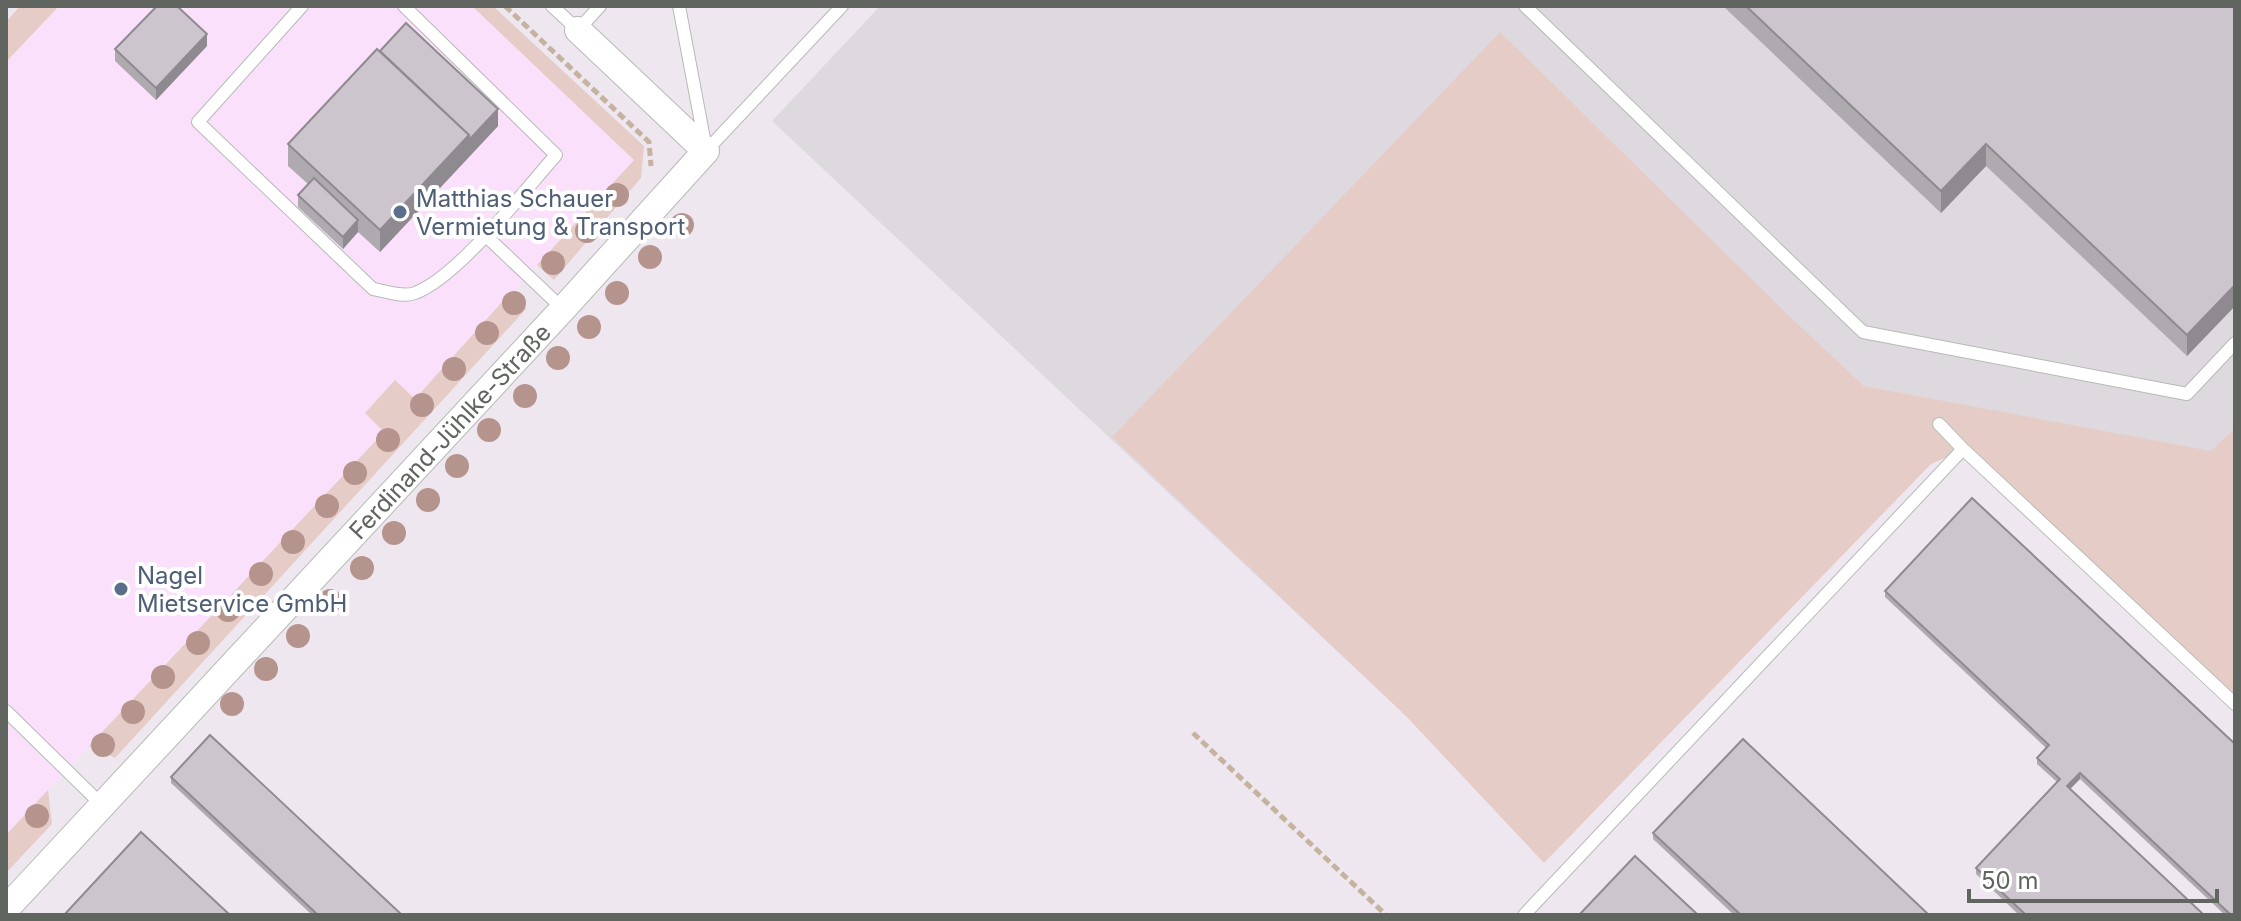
<svg xmlns="http://www.w3.org/2000/svg" width="2241" height="921" font-family="Inter,sans-serif">
	<style>
		.commercial { fill: #fbe0fc }
		.industrial { fill: #ded9df }
		.green { fill: #e5ccc6 }
		.lines { fill: none; stroke-linecap: round; stroke-linejoin: round }
		.service-casing { stroke: #b5bbb4; stroke-width: 14 }
		.minor-casing { stroke: #b5bbb4; stroke-width: 28 }
		.path { stroke: #c5b3a0; stroke-width: 5; stroke-dasharray: 8 4; stroke-linecap: butt }
		.service { stroke: #fff; stroke-width: 12 }
		.minor { stroke: #fff; stroke-width: 26 }
		.tree { fill: #b6948e }
		.wall { fill: #afa9b0 }
		.shaded-wall { fill: #8f8a90 }
		.building { fill: #ccc5cd; stroke: #8f8a90; stroke-width: 2 }
		.service-dot { fill: #5c6f8a; stroke: #fff; stroke-width: 3 }
		.labels { text-anchor: middle; dominant-baseline: central; stroke-width: 8; stroke-linejoin: round; paint-order: stroke }
		.service-label { font-size: 24px; fill: #4e5e75; stroke: #fff; text-anchor: start }
		.street-label { font-size: 24px; fill: #60665f; stroke: #fff }
	</style>
	<rect width="100%" height="100%" fill="#efe7f0"/>
	<path class="commercial" d="M59,6H472L635,160L414,399L395,381L365,413L385,432L6,835V62Z"/>
	<path class="industrial" d="M880,6H2235V428L2212,452L1864,386L1785,313L1405,715L772,121Z"/>
	<path class="green" d="M20,6H59L6,62V22Z
		M472,6H493L644,146L641,178L554,280L537,265L634,160Z
		M1500,32L1786,313L1864,386L2211,451L2235,428V705L1963,450L1931,464L1544,863L1405,715L1112,437Z
		M511,292L526,309L115,758L89,746L384,432L365,413L395,380L415,399Z
		M48,790L52,824L6,873V835Z"/>
	<g class="lines">
		<g class="service-casing">
			<path id="service" d="M302,6L198,122L373,289C385,291 404,298 415,293C458,277 524,191 556,155L404,6
				M552,6L578,30L600,6
				M679,6L705,144
				M1525,6L1863,332L2187,394L2235,343
				M706,151L842,6
				M485,235L563,309
				M1963,449L2235,704
				M6,711L103,806
				M1524,915L1963,449L1939,424"/>
		</g>
		<g class="minor-casing">
			<g id="minor">
				<path id="s1" d="M6,909L563,309L706,151L578,30"/>
			</g>
		</g>
		<path class="path" d="M505,6L649,142L651,166
			M1193,733L1386,915"/>
		<use href="#service" class="service"/>
		<use href="#minor" class="minor"/>
	</g>
	<g class="tree">
		<circle cx="617" cy="195" r="12"/>
		<circle cx="682" cy="225" r="12"/>
		<circle cx="587" cy="231" r="12"/>
		<circle cx="650" cy="257" r="12"/>
		<circle cx="553" cy="263" r="12"/>
		<circle cx="617" cy="293" r="12"/>
		<circle cx="514" cy="303" r="12"/>
		<circle cx="589" cy="327" r="12"/>
		<circle cx="487" cy="333" r="12"/>
		<circle cx="558" cy="358" r="12"/>
		<circle cx="454" cy="369" r="12"/>
		<circle cx="525" cy="396" r="12"/>
		<circle cx="422" cy="405" r="12"/>
		<circle cx="489" cy="430" r="12"/>
		<circle cx="388" cy="440" r="12"/>
		<circle cx="457" cy="466" r="12"/>
		<circle cx="355" cy="473" r="12"/>
		<circle cx="428" cy="500" r="12"/>
		<circle cx="327" cy="506" r="12"/>
		<circle cx="394" cy="533" r="12"/>
		<circle cx="293" cy="542" r="12"/>
		<circle cx="362" cy="568" r="12"/>
		<circle cx="261" cy="574" r="12"/>
		<circle cx="330" cy="601" r="12"/>
		<circle cx="228" cy="610" r="12"/>
		<circle cx="298" cy="636" r="12"/>
		<circle cx="198" cy="643" r="12"/>
		<circle cx="266" cy="669" r="12"/>
		<circle cx="163" cy="677" r="12"/>
		<circle cx="232" cy="704" r="12"/>
		<circle cx="133" cy="712" r="12"/>
		<circle cx="103" cy="745" r="12"/>
		<circle cx="37" cy="816" r="12"/>
	</g>
	<path class="wall" d="M1723,6H2235V306L2187,356L1986,166L1941,213Z
		M207,46L156,100L115,61V49Z
		M498,126L380,252L358,232L343,249L298,207V195L308,184L288,166V144Z
		M1885,591L2235,915H2225L2080,779L2070,789L2204,915H2019L1976,874V868L2057,782L2037,764V758L2046,748L1885,597Z
		M171,777L402,915H312L171,783Z
		M1653,833L1929,915H1734L1653,839Z"/>
	<path class="shaded-wall" d="M207,34V46L156,100V88Z
		M498,109V126L469,157V140Z
		M469,135V157L380,252V230Z
		M1986,144V166L1941,213V191Z
		M358,220V232L343,249V237Z
		M2235,285V306L2187,356V335Z
		M2080,773V779L2067,792V786Z"/>
	<path class="building" d="M157,6H177L207,34L156,88L115,49Z
		M1746,6H2235V285L2187,335L1986,144L1941,191Z
		M406,23L498,109L469,140V135L380,51Z
		M377,49L469,135L380,230L288,144Z
		M314,178L358,220L343,237L298,195Z
		M1972,498L2235,744V915H2231L2080,773L2067,786L2204,915H2026L1976,868L2060,779L2037,758L2049,745L1885,591Z
		M210,735L402,915H318L171,777Z
		M1743,739L1929,915H1741L1653,833Z
		M141,832L230,915H64Z
		M1635,856L1698,915H1579Z"/>
	<g class="service-dot">
		<circle cx="400" cy="212" r="8"/>
		<circle cx="121" cy="589" r="8"/>
	</g>
	<g class="labels">
		<g class="service-label">
			<text x="416" y="198">Matthias Schauer<tspan x="416" dy="28">Vermietung &amp; Transport</tspan></text>
			<text x="137" y="575">Nagel<tspan x="137" dy="28">Mietservice GmbH</tspan></text>
		</g>
		<g class="street-label">
			<text stroke="none"><textPath href="#s1" startOffset="652">Ferdinand-Jühlke-Straße</textPath></text>
		</g>
	</g>
	<rect width="2241" height="921" fill="none" stroke="#60665f" stroke-width="16"/>
	<path d="M1969 889v12h248v-12" fill="none" stroke="#60665f" stroke-width="4"/>
	<text x="1981" y="889" font-size="24" fill="#60665f" stroke="#ffffff" stroke-width="6" paint-order="stroke">50 m</text>
</svg>
